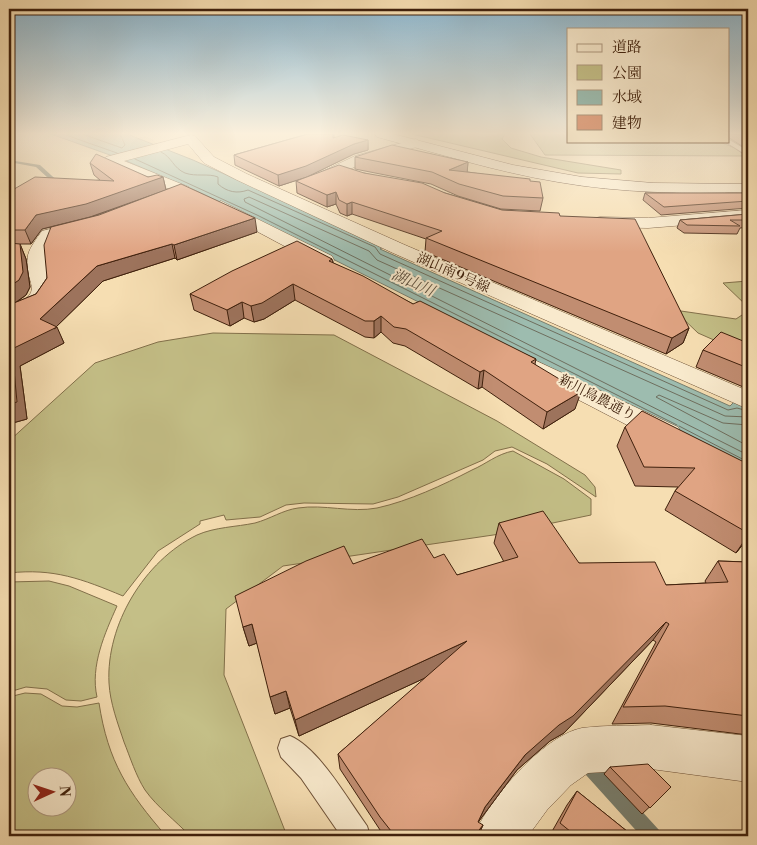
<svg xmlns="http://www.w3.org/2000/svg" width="757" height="845" font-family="'Libre Bodoni','Noto Serif JP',serif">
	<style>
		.green { fill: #c4bf87; stroke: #82704a; fill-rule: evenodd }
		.water { fill: #9dbcaf; stroke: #777e6e }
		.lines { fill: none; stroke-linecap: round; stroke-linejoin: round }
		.shore { stroke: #6e6e5e; stroke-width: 1 }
		.stream { fill: #777e6e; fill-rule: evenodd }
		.lane-casing { stroke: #6d5036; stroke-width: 2 }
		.street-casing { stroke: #6d5036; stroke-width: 1 }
		.secondary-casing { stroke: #3f200c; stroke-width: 1 }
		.lane { fill: #f9eacd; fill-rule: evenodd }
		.street { fill: #f9eacd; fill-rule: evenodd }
		.secondary { fill: #f9eacd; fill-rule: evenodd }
		.wall { fill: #c18d71; stroke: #3f200c; fill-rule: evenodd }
		.shaded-wall { fill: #9d735c; stroke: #3f200c }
		.building { fill: #e0a483; stroke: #3f200c }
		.labels { text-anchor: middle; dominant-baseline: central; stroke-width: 4; stroke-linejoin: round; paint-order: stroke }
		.far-street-label { font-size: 14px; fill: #3f200c; stroke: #f9eacd }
		.far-water-label { font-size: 15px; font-style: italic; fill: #5b4f3d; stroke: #f9eacd }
	</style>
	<rect width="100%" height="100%" fill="#f6deb2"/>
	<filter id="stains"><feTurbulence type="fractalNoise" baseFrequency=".004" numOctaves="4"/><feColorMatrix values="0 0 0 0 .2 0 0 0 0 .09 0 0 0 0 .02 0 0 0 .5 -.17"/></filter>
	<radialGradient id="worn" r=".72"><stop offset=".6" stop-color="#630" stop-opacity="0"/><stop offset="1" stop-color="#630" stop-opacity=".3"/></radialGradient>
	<path class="green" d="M412,134H505L502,139L511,148L541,157L621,170V174L578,173Z
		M530,134H568V141H717L735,148L746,156L545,155Z
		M748,281V307L723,283Z
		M674,310L736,319L748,311V355L698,333Z
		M213,333L334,335L497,421L585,475L595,487L596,497L547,464L512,447L495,451L483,460L398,497L373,504L304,503L286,505L260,517L226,520L224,515L200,521V524L158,551L123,596C82,579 54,568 9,573V441L95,363L158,342Z
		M513,451L564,479L591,499V515L500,534L283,566L226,609L224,675L287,836H190C176,821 157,807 145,790C136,776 130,757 124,742C118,724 110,703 109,683C106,625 144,561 197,535C215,527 236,527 255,523C270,519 283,510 298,508C324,504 351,513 377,508C409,501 443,485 472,470C486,464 497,454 513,451Z
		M49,581L69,586L117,606C105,633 90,666 97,697L81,701L66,700L47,689L26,687L9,692V582Z
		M25,693L41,694L62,706L77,707L99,703C108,762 128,792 166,836H9V697ZM38,778H68V808H38Z"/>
	<path class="water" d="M51,134H127L193,160L385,246L380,249L730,406L735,401L748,407V467L199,192L124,160Z"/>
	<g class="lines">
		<path class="shore" d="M63,134L117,153
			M82,134L122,148L125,145L120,134
			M161,152C172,157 173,168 185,173C196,177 208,173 218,177V184C227,192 237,194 248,190L375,247L380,254L728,410L737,408L748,411
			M135,159L257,215L677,425
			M748,417L725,416L377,260L369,251L249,197L244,199L245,202L748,455
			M748,425L723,423L659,395L656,397L748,446
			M679,426L748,462"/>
		<path class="stream" d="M9,160L40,165L63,186L58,187L36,167L9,162Z
			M592,761L598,763L659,830L662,836H641L586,775L584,769L586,763Z"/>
		<g class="lane-casing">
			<path id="lane" d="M728,139L748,151V156L724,141H728Z
				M290,736C319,748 348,800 367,826L370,836H341L301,778L281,757L278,748L281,739Z"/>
		</g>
		<g class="street-casing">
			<path id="street" d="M191,135L195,136L214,157L247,174L405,245L748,391V409L393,253L237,180L204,163L188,144L124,161L189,187L192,190L189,193L184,195L106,163L104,160L106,157Z
				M416,139L422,143L420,146L365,162L314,186L309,187L302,183L304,180L355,156Z
				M221,201L332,256L334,260L332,264H318L215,209L213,206Z
				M748,210V220L648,228L600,227L594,226L592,222L594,218L600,217L648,218Z
				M83,221L89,222L91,226L89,230L55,239C43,259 48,270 52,292L42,308L9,322V308C49,290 23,286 28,255C30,247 37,238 42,231Z
				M528,357L678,427L682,434L678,441L668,444L658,441L519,369L516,364L519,359Z
				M651,725L748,736V782L651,769L588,773L571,785L547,810L528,836H474C487,801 544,735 582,728C604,725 629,726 651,725Z"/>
		</g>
		<g class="secondary-casing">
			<path id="secondary" d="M375,134H393L513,165L582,177L653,183L748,184V192C685,194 621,193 558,182C497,172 437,153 377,137Z"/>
		</g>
		<use href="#lane" class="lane"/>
		<use href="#street" class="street"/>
		<use href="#secondary" class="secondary"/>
	</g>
	<path class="wall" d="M308,134H334V138L368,140V150L354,154L309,176L364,173L445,193L502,210L560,216L689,328L683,343L666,354L425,252L426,239L352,214L347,216L340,213L336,204L327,207L297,193L296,181L303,178L279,186L235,165L234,155Z
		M728,134H748V150L728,137Z
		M355,157L468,162L467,172L530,181L543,198L540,211L501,209L458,196L431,184L355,169Z
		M90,163L148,177H163L166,190L91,217L257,232L177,260L175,258L103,281L56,327L64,343L20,366L27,419L9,424V192L100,180L94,175ZM51,227L47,278L36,294L17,302L26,295L30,287L26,259L20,244H31L42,229Z
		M645,193L748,195V208L661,215L643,200Z
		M748,214V227L740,228L737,234L684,233L677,228L680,220Z
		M332,259L333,263L413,304L536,359L535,364L575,409L543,429L482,387L478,389L405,346L393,343L381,332L374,338L365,337L295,300L264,319L254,322L244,318L230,326L194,310L190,294Z
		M748,343V389L696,367L703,350Z
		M625,427L748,464V538L736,553L665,510L675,491L678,487L635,486L617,446Z
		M499,523L579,563L666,585L706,583L705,581L718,561L748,562V735L651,723L612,724L656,642L653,640L564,733L550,741L517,770L479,821L478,823L483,825L478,836H384L340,769L338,754L427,677L299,736L290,708L275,714L257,643L249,646L243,627L353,564L434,558L457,575L504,562L494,543Z
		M610,767L671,787L642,814L604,774Z
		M577,791L633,836H551L550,835L567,805Z"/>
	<path class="shaded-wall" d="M368,140V150L354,154L307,177L279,186L278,175L354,144Z
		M468,162L467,174L449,170Z
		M163,177L166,190L90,217L42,229L31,244L25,230L36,215Z
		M336,192V204L327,207V195Z
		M352,202V214L347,216V204Z
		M255,218L257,232L177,260L174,245Z
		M20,244L26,259L30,287L26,295L9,307V287Z
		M172,244L175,258L103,281L54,329L57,327L64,343L20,366L27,419L9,424V404L12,349L40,319L97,266Z
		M293,284L295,300L264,319L254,322L251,306Z
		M242,302L244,318L230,326L227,310Z
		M381,316V332L374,338V321Z
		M689,328L683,343L666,354L672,338Z
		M484,370L482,387L478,389L480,372Z
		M581,392L575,409L543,429L547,412Z
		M748,535V538L736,553Z
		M666,622L653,640L564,733L550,741L517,770L479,821L472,835L485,807L525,755Z
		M252,624L257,643L249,646L243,627Z
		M467,641L464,660L299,736L295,720Z
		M286,691L290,708L275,714L270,697Z
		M483,825L478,836L476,834Z"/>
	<path class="building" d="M308,134H333V138L343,135L368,140L354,144L306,166L278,175L234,155Z
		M739,134H748V139Z
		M392,145L468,162L449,170L530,179V181L540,182L543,198L503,196L459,184L432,172L355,157Z
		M96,154L148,177L157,175L163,177L86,204L36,215L25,230H9V192L35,177L114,181L90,163Z
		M339,165L364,173L422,183L445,193L502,210L559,213L560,216L635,219L689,328L672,338L426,238L442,231L352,202L347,204L339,200L336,192L327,195L296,181Z
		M181,184L255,218L174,245L172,244L97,266L40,319L57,327L12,349L17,402L9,404V305L36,294L47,278L44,245L51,227L99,215Z
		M645,193H745L748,195V201L664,207Z
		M748,214V220H730L740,226L687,225L680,220Z
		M297,241L332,259L329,261L363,276L413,304L420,301L536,359L531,362L581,392L547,412L484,370L480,372L406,329L394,327L381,316L374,321H365L293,284L262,303L251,306L242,302L227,310L190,294L232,271Z
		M9,243L20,244L23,272L19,280L9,287Z
		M721,332L748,343V368L703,350Z
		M642,411L748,464V533L675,491L695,468L644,467L625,427Z
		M543,511L579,563L655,562L666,585L728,582L718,561L748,562V716L665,706L623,707L669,624L666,622L573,716L559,725L525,755L485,807L478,822L483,825L476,834L478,836H395L380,817L338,754L467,641L295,720L286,691L270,697L252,624L243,627L235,596L306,561L344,546L353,564L422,539L434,558L444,554L457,575L518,557L499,523Z
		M648,764L671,787L650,808L610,767Z
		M577,791L633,836H576L560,823Z"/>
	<linearGradient id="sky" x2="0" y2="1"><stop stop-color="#8ab7d1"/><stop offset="0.53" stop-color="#fbf0dc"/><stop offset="1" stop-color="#fbf0dc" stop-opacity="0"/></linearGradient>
	<rect width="757" height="252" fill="url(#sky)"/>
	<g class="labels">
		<g class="far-street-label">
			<text transform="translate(453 273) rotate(24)">湖山南9号線</text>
			<text transform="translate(597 398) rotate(27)">新川鳥農通り</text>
		</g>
		<g class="far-water-label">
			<text transform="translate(413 283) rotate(24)">湖山川</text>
		</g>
	</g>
	<rect width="757" height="845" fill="none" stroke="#f6deb2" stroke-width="30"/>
	<rect x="10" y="10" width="737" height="825" fill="none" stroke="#3f200c" stroke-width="2.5"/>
	<rect x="15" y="15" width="727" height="815" fill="none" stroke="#3f200c"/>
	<rect x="567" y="28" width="162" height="115" fill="#f9eacd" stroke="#af9980"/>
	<rect x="577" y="44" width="25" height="8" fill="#f9eacd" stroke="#af9980"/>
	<text x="612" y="52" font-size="15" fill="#3f200c">道路</text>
	<rect x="577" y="65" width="25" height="15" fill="#c4bf87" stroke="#af9980"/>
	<text x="612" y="78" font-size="15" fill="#3f200c">公園</text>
	<rect x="577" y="90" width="25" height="15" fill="#9dbcaf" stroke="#af9980"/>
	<text x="612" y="102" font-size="15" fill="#3f200c">水域</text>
	<rect x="577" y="115" width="25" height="15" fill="#e0a483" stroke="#af9980"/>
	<text x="612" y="128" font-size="15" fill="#3f200c">建物</text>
	<g transform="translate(52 792) rotate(87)"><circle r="24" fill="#f9eacd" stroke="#af9980"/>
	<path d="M0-4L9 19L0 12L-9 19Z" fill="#8f2418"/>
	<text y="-8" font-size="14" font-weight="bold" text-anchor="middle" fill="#3f200c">N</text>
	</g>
	<rect width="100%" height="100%" filter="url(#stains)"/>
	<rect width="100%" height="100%" fill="url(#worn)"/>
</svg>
